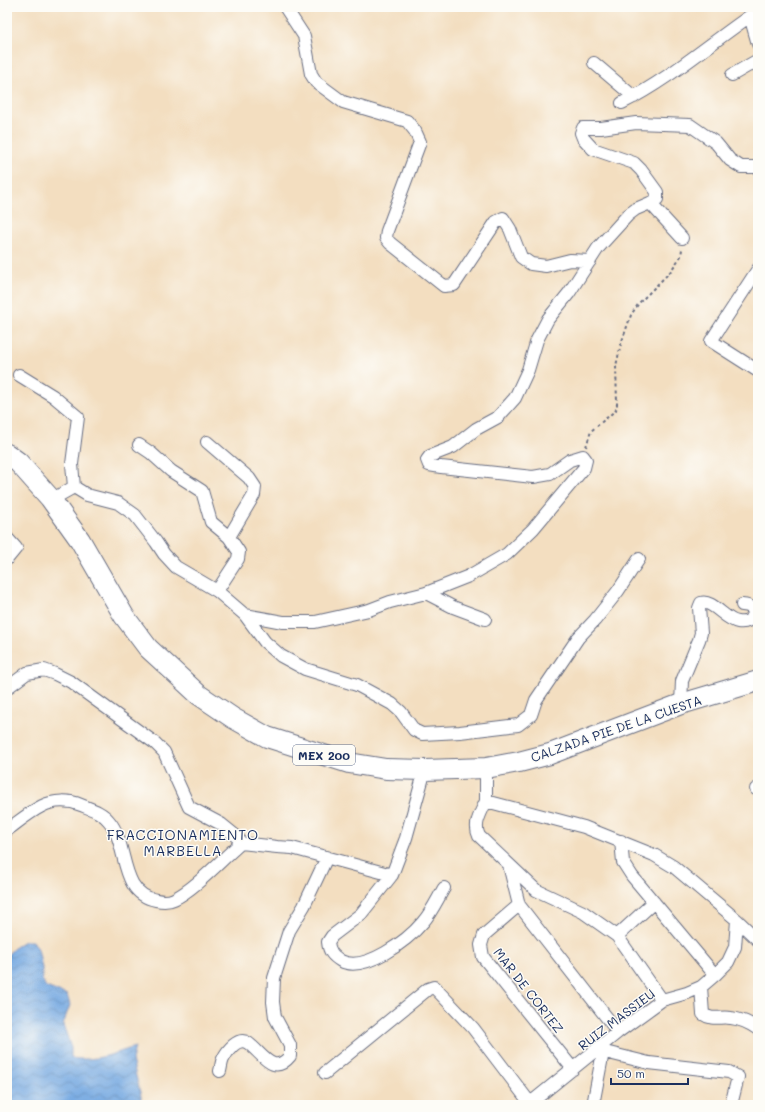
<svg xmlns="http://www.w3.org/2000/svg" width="765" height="1112" font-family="Mali,sans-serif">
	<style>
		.water { fill: url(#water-waves); stroke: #486ca0 }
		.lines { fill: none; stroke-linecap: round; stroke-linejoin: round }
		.minor-casing { stroke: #676c80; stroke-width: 14 }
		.primary-casing { stroke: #676c80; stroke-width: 22 }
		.path { stroke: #676c80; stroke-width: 2; stroke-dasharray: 3 3; stroke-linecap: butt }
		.minor { stroke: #fff; stroke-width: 12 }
		.primary { stroke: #fff; stroke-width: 20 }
		.labels { text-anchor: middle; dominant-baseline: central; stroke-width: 3; stroke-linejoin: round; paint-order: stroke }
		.shield { fill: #fdfcf7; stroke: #5f6c8c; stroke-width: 1 }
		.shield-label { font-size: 12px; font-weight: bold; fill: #1b2f5e }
		.street-label { font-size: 13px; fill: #1b2f5e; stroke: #fdfcf7 }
		.neighbourhood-label { font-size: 14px; letter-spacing: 1px; fill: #1b2f5e; stroke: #fdfcf7 }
	</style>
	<defs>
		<pattern id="water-waves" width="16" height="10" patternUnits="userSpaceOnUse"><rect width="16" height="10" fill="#75a8e1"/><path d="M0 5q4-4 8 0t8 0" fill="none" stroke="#5f89ba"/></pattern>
	</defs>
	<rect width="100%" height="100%" fill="#fdfcf7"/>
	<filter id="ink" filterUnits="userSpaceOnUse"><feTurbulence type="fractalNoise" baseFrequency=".025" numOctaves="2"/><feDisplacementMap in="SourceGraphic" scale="8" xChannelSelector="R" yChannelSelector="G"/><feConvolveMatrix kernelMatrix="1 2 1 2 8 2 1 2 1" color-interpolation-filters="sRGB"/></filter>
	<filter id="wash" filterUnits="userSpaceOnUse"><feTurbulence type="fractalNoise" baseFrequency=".012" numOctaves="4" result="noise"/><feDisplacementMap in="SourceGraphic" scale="16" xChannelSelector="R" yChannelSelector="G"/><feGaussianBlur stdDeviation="0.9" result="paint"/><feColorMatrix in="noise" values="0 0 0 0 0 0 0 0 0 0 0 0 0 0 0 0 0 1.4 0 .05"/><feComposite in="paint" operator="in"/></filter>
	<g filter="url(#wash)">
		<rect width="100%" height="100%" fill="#f3dec0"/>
		<path class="water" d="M24,941H33L38,949L42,968V980L46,987L67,995L70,1005L63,1024L71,1048V1058C95,1062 112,1054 135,1047L132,1060L141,1096V1105H7V955L16,946Z"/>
	</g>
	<g filter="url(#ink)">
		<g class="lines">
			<g class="minor-casing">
				<path id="minor" d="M285,7L304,36L311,74L316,82L343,102L407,121L415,131L420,142L387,231L386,238L390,243L444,286L454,285L496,222L503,218L510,229L521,257L531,264L546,266L570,260L590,261
					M750,16L758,44
					M594,63L634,97
					M732,75L758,60
					M622,103C668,80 708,45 750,16
					M650,203L657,199V192L641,170L634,163L593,149L583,138L581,133L583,128H601L636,123L690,125L716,143L730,160L741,167H758
					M758,269L711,341L758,371
					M19,375L53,396L78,417L72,464L74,487
					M207,442L249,478L255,487L254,495L229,537
					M139,445L151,453L171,471L202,491L211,522L229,537L239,552L238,559L217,591
					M74,487L87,495L118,503L135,515L156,542L164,554L176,567L217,591L245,615L265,642L281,656L305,669L357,685L392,704L401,712L414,730L422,734L460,732L518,725L531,715L536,700L578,638L595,620L618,591L639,559
					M50,498L58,496L74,487
					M7,538L16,548L7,559
					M426,593L453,607L485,619
					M245,615L283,622H315L369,610L390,602L426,593L469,576L507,554L533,529L584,468L586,460L583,456L570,460L550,474L533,477L441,467L429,465L427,460L430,456L453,447L476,429L498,417L515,398L528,370L537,340L548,319L569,293L598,248L628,215L636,209L650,203L682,238
					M7,688L27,673L44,670L55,674L71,682L155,743L164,752L189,807L221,824L237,837L241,843
					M681,704L682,681L699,640L701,633L699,608L701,603C712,599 725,620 738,622C754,625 762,606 742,605
					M486,768V801L584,827L654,855L674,867L737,920L758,940
					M425,770L406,838L392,875L361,914L332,936L328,942C329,952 333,956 341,961C365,973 408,940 423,922C431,913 437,900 444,888
					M756,789H758
					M486,801C481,813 473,824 479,836L536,890L583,912L617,936L662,1000
					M7,830C18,822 30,812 42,806C54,800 69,800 81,805C91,809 102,812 109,821C129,844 118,893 156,900C161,901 168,902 174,899C195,889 222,859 241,843
					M621,841L623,862L632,876L715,975
					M241,843L277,847L292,848L392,875
					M509,865L519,905L618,1032
					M519,905L484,935L481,945L483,957L573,1069
					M617,936L654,902
					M701,987L703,1014C713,1021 720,1016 731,1018C740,1019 751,1024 758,1029
					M597,1050L649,1063L729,1072L738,1077L731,1105
					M220,1071C221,1068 221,1063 223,1059C227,1051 238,1036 248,1043C262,1053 273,1077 290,1056V1045L275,1017L273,1002L274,978L289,931L304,906L327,857
					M325,1073L428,989L434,987L473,1028L530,1103
					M528,1105L618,1032L662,1000L687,993L701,987L715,975L728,962L735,947L737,920
					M593,1105L603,1052"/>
			</g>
			<g class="primary-casing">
				<path id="primary" d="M7,454L18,462L50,498L80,540L124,616L148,648L172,670L199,695L233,718L267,737L349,763L386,769L425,770L486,768L519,762L550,754L681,704L758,681"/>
			</g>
			<path class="path" d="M586,447L591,431L616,410L617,404L616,366L621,344L631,315L639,303L670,272L681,256L682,249"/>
			<use href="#minor" class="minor"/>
			<use href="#primary" class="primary"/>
		</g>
	</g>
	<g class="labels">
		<rect class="shield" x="293" y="745" width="62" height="20" rx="3"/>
		<g class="shield-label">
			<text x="324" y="755">MEX 200</text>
		</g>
		<g class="street-label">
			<text transform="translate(616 728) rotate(-19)">CALZADA PIE DE LA CUESTA</text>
			<text transform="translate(529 990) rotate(52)">MAR DE CORTEZ</text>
			<text transform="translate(616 1019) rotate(-37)">RUIZ MASSIEU</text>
		</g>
		<g class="neighbourhood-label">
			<text x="183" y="834">FRACCIONAMIENTO<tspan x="183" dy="16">MARBELLA</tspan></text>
		</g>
	</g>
	<rect width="765" height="1112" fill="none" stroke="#fdfcf7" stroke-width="24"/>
	<path d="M611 1078v6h77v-6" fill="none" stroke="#1b2f5e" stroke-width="2"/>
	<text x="617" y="1078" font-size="12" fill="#1b2f5e" stroke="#fdfcf7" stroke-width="3" paint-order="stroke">50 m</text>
</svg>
